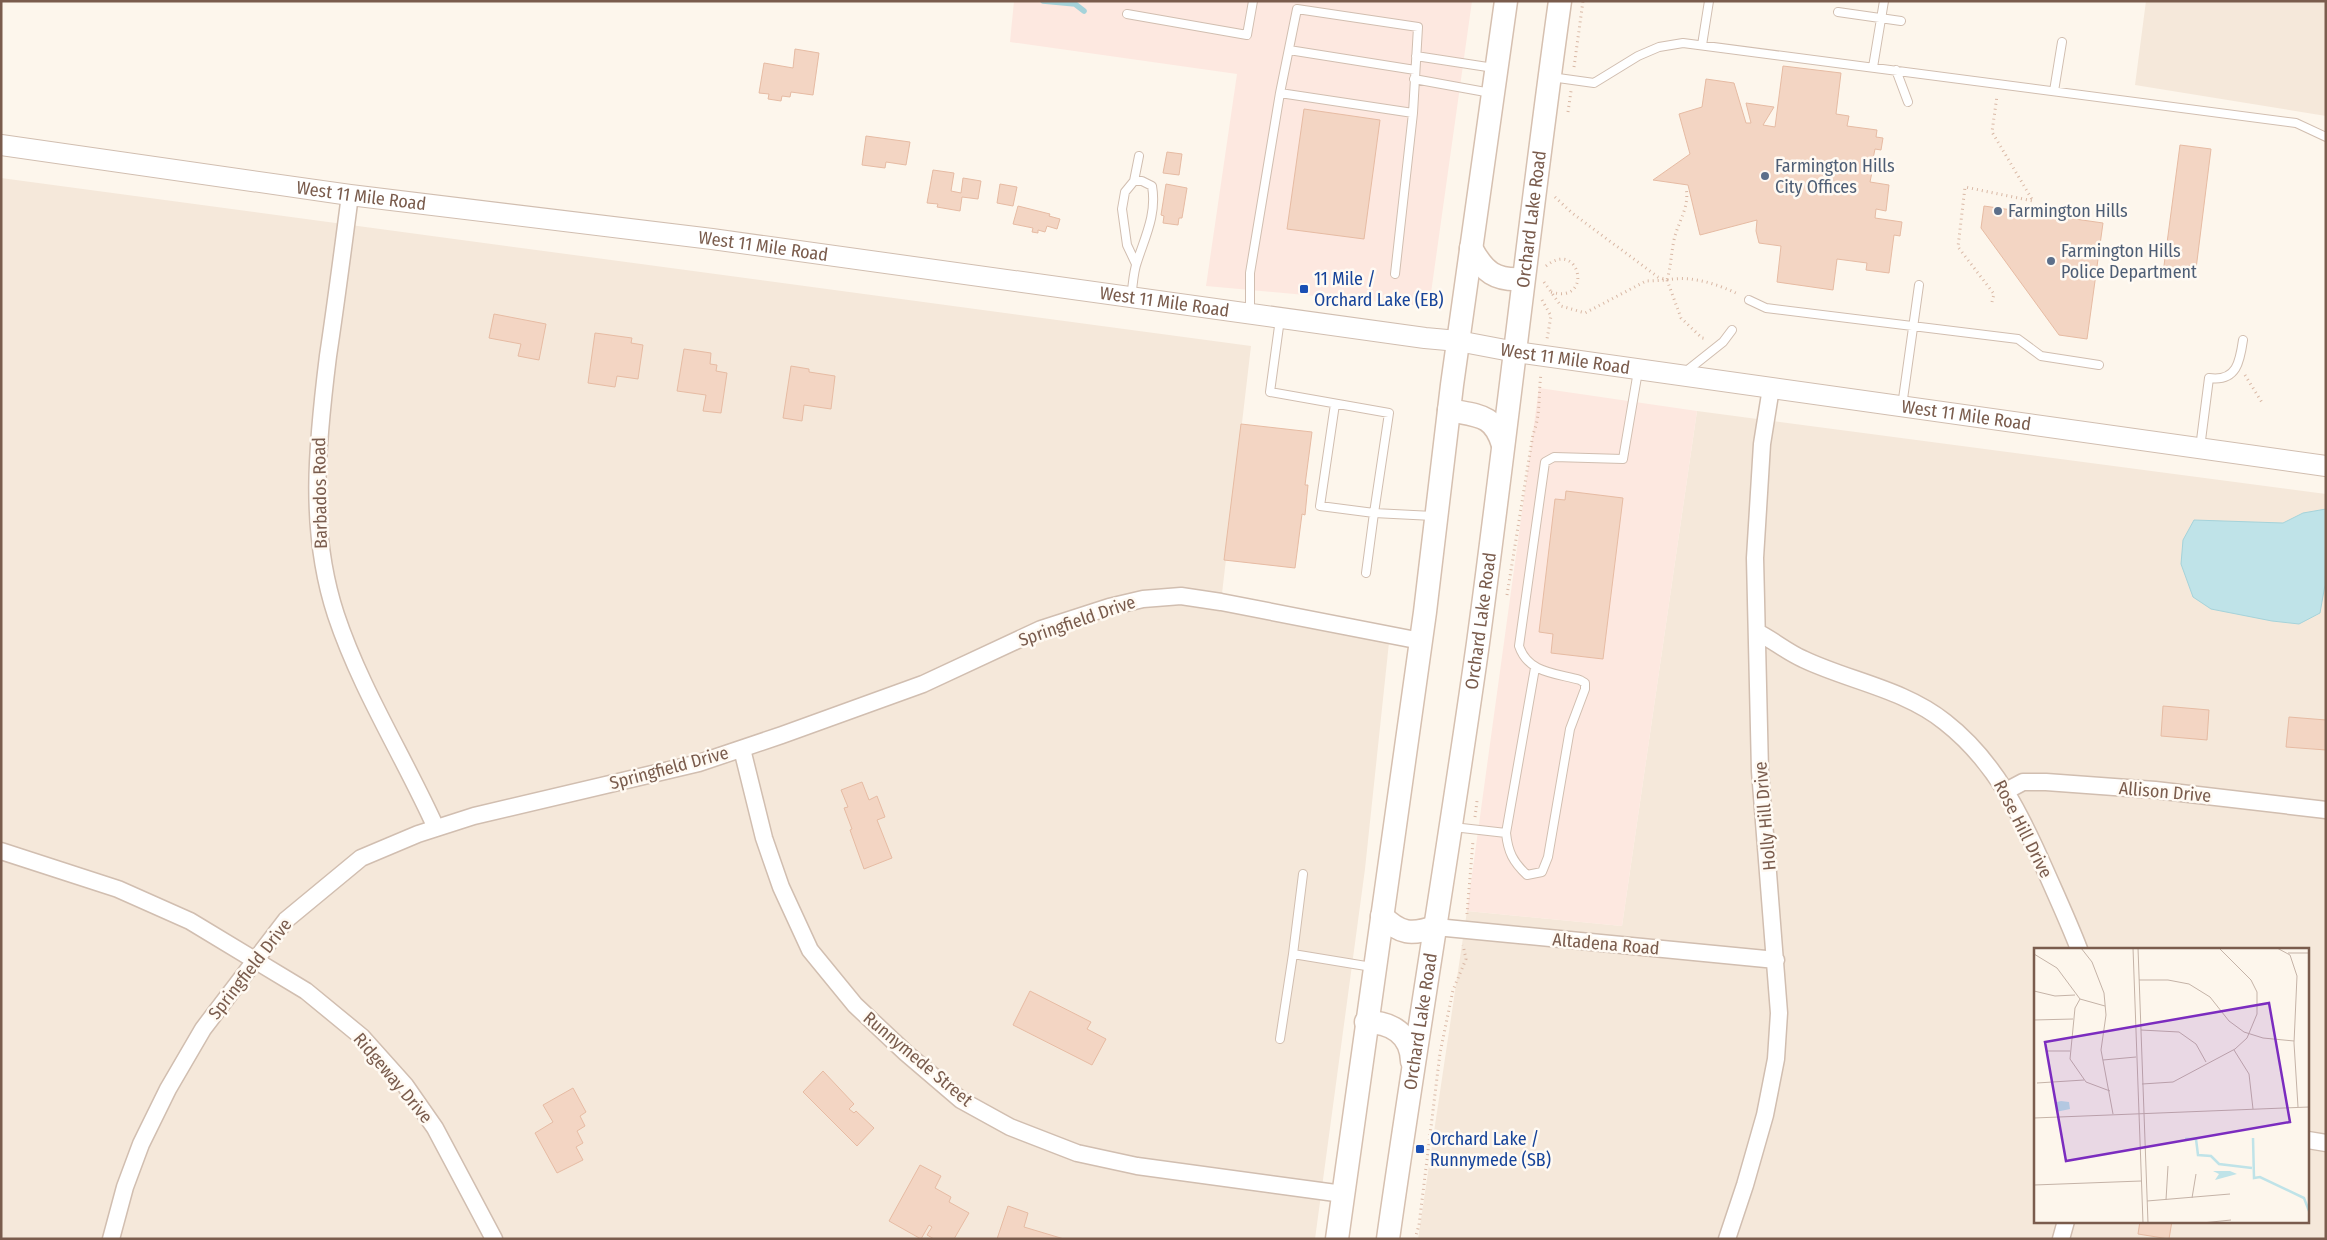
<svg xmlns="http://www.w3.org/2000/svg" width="2327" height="1240" font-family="'Fira Sans Condensed',sans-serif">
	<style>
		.residential { fill: #f5e8da; fill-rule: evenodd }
		.commercial { fill: #fde8e0 }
		.water { fill: #bfe3e8; stroke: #a5d3da }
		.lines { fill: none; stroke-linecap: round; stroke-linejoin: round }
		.stream { stroke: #a5d3da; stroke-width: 5.5 }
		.building { fill: #f3d5c3; stroke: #e6bba3 }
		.service-casing { stroke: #d1beb0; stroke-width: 10 }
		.minor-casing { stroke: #d1beb0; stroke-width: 19 }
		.tertiary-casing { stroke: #d1beb0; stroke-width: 22 }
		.secondary-casing { stroke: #d6c0b0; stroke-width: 25 }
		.path { stroke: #d9b8a5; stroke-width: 3; stroke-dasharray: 1 4; stroke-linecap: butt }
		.service { stroke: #fff; stroke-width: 8 }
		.minor { stroke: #fff; stroke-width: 16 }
		.tertiary { stroke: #fff; stroke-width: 20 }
		.secondary { stroke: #fff; stroke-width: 22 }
		.service-dot { fill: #5c6f8a; stroke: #fffaf3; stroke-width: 2 }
		.transit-dot { fill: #1a4fb4; stroke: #fffaf3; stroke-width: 2 }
		.labels { text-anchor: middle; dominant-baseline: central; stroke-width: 5; stroke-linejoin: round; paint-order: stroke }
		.service-label { font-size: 18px; fill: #4e5e75; stroke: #fffaf3; text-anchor: start }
		.street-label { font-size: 18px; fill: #7a5c4d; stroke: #fffaf3 }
		.transit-label { font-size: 18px; fill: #164399; stroke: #fffaf3; text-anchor: start }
		.inset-river { fill: none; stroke: #bfe3e8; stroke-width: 2.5 }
		.inset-road { fill: none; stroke: #c5b3a7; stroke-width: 1 }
		.view { fill: #7b2cbf; fill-opacity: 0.15; stroke: #7b2cbf; stroke-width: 2.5 }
		.inset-edge { fill: none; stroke: #7a5c4d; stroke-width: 2.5 }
	</style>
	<rect width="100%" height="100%" fill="#fdf6ec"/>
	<path class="residential" d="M2146,1H2326V116L2135,85Z
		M1,178L1251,346L1221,602L1390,633L1365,869L1315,1239H1Z
		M1697,411L2326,494V1239H1418L1467,911L1622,926ZM2036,949H2308V1221H2036Z"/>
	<path class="commercial" d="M1014,1H1472L1430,300L1414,305L1206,286L1237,74L1010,42Z
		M1539,388L1697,411L1622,926L1467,911Z"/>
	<path class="water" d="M2326,509L2325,585L2320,613L2299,624L2272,621L2211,609L2193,597L2181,564L2183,540L2194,520L2283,523L2303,513Z"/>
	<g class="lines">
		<path class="stream" d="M1043,1L1075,4L1084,11"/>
	</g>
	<path class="building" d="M795,49L819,53L813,95L791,92L790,97L782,96L781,101L768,99L769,94L759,93L764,63L793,68Z
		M1783,66L1841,73L1836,114L1849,116L1847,126L1877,130L1876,137L1883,138L1881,150L1875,149L1873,159L1880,160L1878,173L1872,172L1870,182L1889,185L1886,211L1876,209L1875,218L1902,222L1900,236L1894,235L1889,273L1866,270L1867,263L1837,259L1833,290L1777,282L1781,246L1759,243L1756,231L1757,220L1700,235L1688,185L1653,180L1690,154L1679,114L1702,107L1706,79L1734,83L1746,123H1751L1746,103L1774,107L1763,125L1775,127Z
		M1304,109L1380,120L1364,239L1287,229Z
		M866,136L910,142L906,165L886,162L885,168L862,165Z
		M2180,145L2211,149L2195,277L2163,273Z
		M1167,152L1182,154L1179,175L1163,173Z
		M933,170L954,173L951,191L961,193L963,178L981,181L978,199L962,197L960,211L937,207L938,204L927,203Z
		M1000,184L1017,187L1013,206L997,203Z
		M1166,184L1187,188L1182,218H1179L1178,225L1163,223L1164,216L1161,215Z
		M1018,206L1050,214L1049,216L1060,219L1057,229L1047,226L1045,232L1038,230V233L1032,232L1033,228L1013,224Z
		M1984,206L2103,223L2087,339L2059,335L1981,228Z
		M494,314L546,324L539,360L518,356L521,344L489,338Z
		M595,333L632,338L631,343L643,345L638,379L617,376L615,387L588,383Z
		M684,349L711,353L710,364L717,365L716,371L727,373L721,413L703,411L706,395L677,391Z
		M791,366L809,369V372L835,376L831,409L804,405L802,421L783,418Z
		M1241,424L1312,432L1305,485H1308L1305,515L1302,514L1295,568L1224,560Z
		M1566,491L1623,498L1603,659L1551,653L1553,634L1539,632L1555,499L1565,500Z
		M2163,706L2209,710L2207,740L2161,736Z
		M2289,717L2326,720V750L2286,747Z
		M862,782L869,800L877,796L885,817L877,820L892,858L864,869L850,830L852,829L844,808L848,807L841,790Z
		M1030,991L1091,1022L1087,1029L1106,1039L1092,1065L1013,1025Z
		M823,1071L854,1104L849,1109L854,1113L856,1111L874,1128L857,1146L803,1092Z
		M573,1088L586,1112L580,1116L585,1126L577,1131L583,1143L576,1147L583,1160L557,1173L535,1133L553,1122L543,1105Z
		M920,1165L941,1176L935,1188L951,1197L949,1202L969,1213L954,1239H934L927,1235L932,1227L929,1225L921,1239L889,1221Z
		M1008,1206L1028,1213L1024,1227L1064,1239H997Z
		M2140,1221H2172L2169,1239L2138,1234Z"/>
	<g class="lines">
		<g class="service-casing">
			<path id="service" d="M1838,12L1901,21
				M1127,14L1247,35L1253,1
				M1702,45L1709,1
				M1289,50L1415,70
				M1416,56L1494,68
				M1873,67L1884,1
				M1896,70L1908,102
				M1551,77L1594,83L1638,56L1659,47L1683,43L2296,123L2326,137
				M1414,79L1491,93
				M2054,91L2062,42
				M1280,93L1297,9L1418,27L1413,113L1395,274
				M1136,264L1127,245L1122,209L1125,192L1134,181L1139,156
				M1131,297C1133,286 1133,273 1137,262C1145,237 1157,214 1152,186L1142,181H1134
				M1749,300L1766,308L2018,339L2041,356L2099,365
				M1250,312V273L1280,93L1413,113
				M1280,319L1270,392L1389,413L1374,513L1433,516
				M1684,373L1723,342L1732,330
				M1335,404L1320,506L1374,513L1366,573
				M1902,406L1919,285
				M2200,448L2209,378C2237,382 2240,361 2243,340
				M1535,668L1506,833C1508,852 1513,862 1527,875L1542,872L1548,857L1570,729L1585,689V683L1580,680C1555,673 1528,673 1519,646L1545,462L1554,457L1623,459L1638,371
				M1453,827L1506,833
				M1303,874L1293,954L1372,967
				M1280,1039L1293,954"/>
		</g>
		<g class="minor-casing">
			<path id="minor" d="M350,195C343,249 336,303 328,356C317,444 308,530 336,615C361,690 404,757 436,828
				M1757,632C1773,640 1787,652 1803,659C1849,681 1904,689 1945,722C1995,761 2021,815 2046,872C2057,897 2069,923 2079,949
				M742,749L764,838L781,887L810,950L855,1005L906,1053L961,1100L1010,1127L1077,1153L1137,1166L1343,1194
				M2006,791L2023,782H2046L2155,790L2326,810
				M1,851L118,889L190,921L306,991L362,1037L405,1085L435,1128L494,1239
				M1436,927L1776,960
				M2308,1140L2326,1143
				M111,1239L125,1187L141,1144L168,1089L203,1029L286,920L361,858L418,834L474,816L699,763L782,735L923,684L1041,629L1109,607L1143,599L1181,596L1221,602L1421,641
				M1727,1239L1745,1185L1765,1115L1776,1059L1779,1013L1760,771L1755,558L1762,444L1771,388
				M2061,1239L2066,1221"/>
		</g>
		<g class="tertiary-casing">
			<g id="tertiary">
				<path id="s1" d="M1,145L350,195L712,239L1425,338L1458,341L1516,352L2326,466"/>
			</g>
		</g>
		<g class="secondary-casing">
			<g id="secondary">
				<path d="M1471,248C1484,272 1495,281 1523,279"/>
				<path d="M1449,410C1478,416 1494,414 1503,445"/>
				<path d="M1382,916C1400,934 1411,935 1436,927"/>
				<path d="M1366,1022C1391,1022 1411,1034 1412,1061"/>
				<path d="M1337,1239L1425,612L1452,385L1506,1"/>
				<path id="s2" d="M1388,1239C1416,1040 1450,842 1478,643C1507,429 1530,215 1560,1"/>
			</g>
		</g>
		<path class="path" d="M1574,67L1583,1
			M1568,112L1571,91
			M1555,197L1572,213L1658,277L1667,280L1681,318L1702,338L1707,339
			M1546,266C1580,238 1594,305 1551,292
			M1667,280C1691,275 1717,284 1738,294
			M1544,282L1561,306L1585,313L1646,281L1667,280C1671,267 1671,254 1674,240C1678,221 1690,208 1686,187
			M1542,300L1551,316L1547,339
			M1992,302L1994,294L1958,247L1965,187L2033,201L1992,132L1997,96
			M2245,375L2263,404
			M1507,595L1533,434C1541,415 1538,395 1541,374
			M1475,817L1477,801
			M1467,914L1473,841
			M1415,1239L1419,1225L1440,1053L1453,990L1466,959L1463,945"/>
		<use href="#service" class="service"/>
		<use href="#minor" class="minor"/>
		<use href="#tertiary" class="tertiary"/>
		<use href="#secondary" class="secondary"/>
	</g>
	<g class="service-dot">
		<circle cx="1765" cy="176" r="5"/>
		<circle cx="1998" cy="211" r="5"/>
		<circle cx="2051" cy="261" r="5"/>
	</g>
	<g class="transit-dot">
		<rect x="1299" y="284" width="10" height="10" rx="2.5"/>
		<rect x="1415" y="1144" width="10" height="10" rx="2.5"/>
	</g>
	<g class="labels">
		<g class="service-label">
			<text x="1775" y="166">Farmington Hills<tspan x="1775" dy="21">City Offices</tspan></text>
			<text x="2008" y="211">Farmington Hills</text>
			<text x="2061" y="251">Farmington Hills<tspan x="2061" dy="21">Police Department</tspan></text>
		</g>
		<g class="street-label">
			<text stroke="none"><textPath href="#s1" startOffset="364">West 11 Mile Road</textPath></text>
			<text stroke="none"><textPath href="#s2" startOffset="1030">Orchard Lake Road</textPath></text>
			<text stroke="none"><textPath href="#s1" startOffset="769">West 11 Mile Road</textPath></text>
			<text stroke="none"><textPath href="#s1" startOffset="1174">West 11 Mile Road</textPath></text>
			<text stroke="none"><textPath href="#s1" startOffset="1579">West 11 Mile Road</textPath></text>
			<text stroke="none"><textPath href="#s1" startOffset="1984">West 11 Mile Road</textPath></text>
			<text transform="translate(320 493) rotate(-91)">Barbados Road</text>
			<text transform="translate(1077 621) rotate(-19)">Springfield Drive</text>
			<text stroke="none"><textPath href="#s2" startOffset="625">Orchard Lake Road</textPath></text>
			<text transform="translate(669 768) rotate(-15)">Springfield Drive</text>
			<text transform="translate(2165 792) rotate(5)">Allison Drive</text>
			<text transform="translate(1765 816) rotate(-95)">Holly Hill Drive</text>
			<text transform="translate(2023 829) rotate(63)">Rose Hill Drive</text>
			<text transform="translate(1606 944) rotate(5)">Altadena Road</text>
			<text transform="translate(250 969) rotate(-52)">Springfield Drive</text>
			<text stroke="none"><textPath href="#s2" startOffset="220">Orchard Lake Road</textPath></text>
			<text transform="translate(918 1059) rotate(40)">Runnymede Street</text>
			<text transform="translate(393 1078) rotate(50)">Ridgeway Drive</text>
		</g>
		<g class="transit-label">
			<text x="1314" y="279">11 Mile /<tspan x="1314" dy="21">Orchard Lake (EB)</tspan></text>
			<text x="1430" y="1139">Orchard Lake /<tspan x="1430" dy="21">Runnymede (SB)</tspan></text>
		</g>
	</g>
	<g transform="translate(2034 948)">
		<rect width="275" height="275" fill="#fdf6ec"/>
		<path d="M27,153L35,154L36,161L22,164L23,154ZM179,223H196L203,226L181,232L185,226Z" fill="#bfe3e8"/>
		<path class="inset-river" d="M219,190L220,230L226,229L270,250L275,263M151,191H162L164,207L177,208L185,216L218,220"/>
		<path class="inset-road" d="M47,0L58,14L70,45L72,67L67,102L79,166M99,0L109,275M104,0L114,275M243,0L256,7L263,28L260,95L264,159M254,5H275M0,6L23,20L46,51L71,58M105,32H134L155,36L176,49L195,73L210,84L229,90L260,93M0,43L21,48L41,47M46,51L41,60L36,111L52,134L76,143M0,72L39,71M107,82L145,84L162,96L172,114M200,102L215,126L219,161M12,103H36M69,112L102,109M3,135L50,132M108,136L139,134L201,101L213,90L223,66V44L217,32L185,0M0,170L275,159M0,237L107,233M158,250L162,226M132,252L134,218M113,253L196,246M168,275L197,272"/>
		<path class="view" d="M235,55L256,174L32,213L11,94Z"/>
		<rect width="275" height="275" class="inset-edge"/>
	</g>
	<rect width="2327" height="1240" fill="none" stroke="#7a5c4d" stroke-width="5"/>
</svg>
